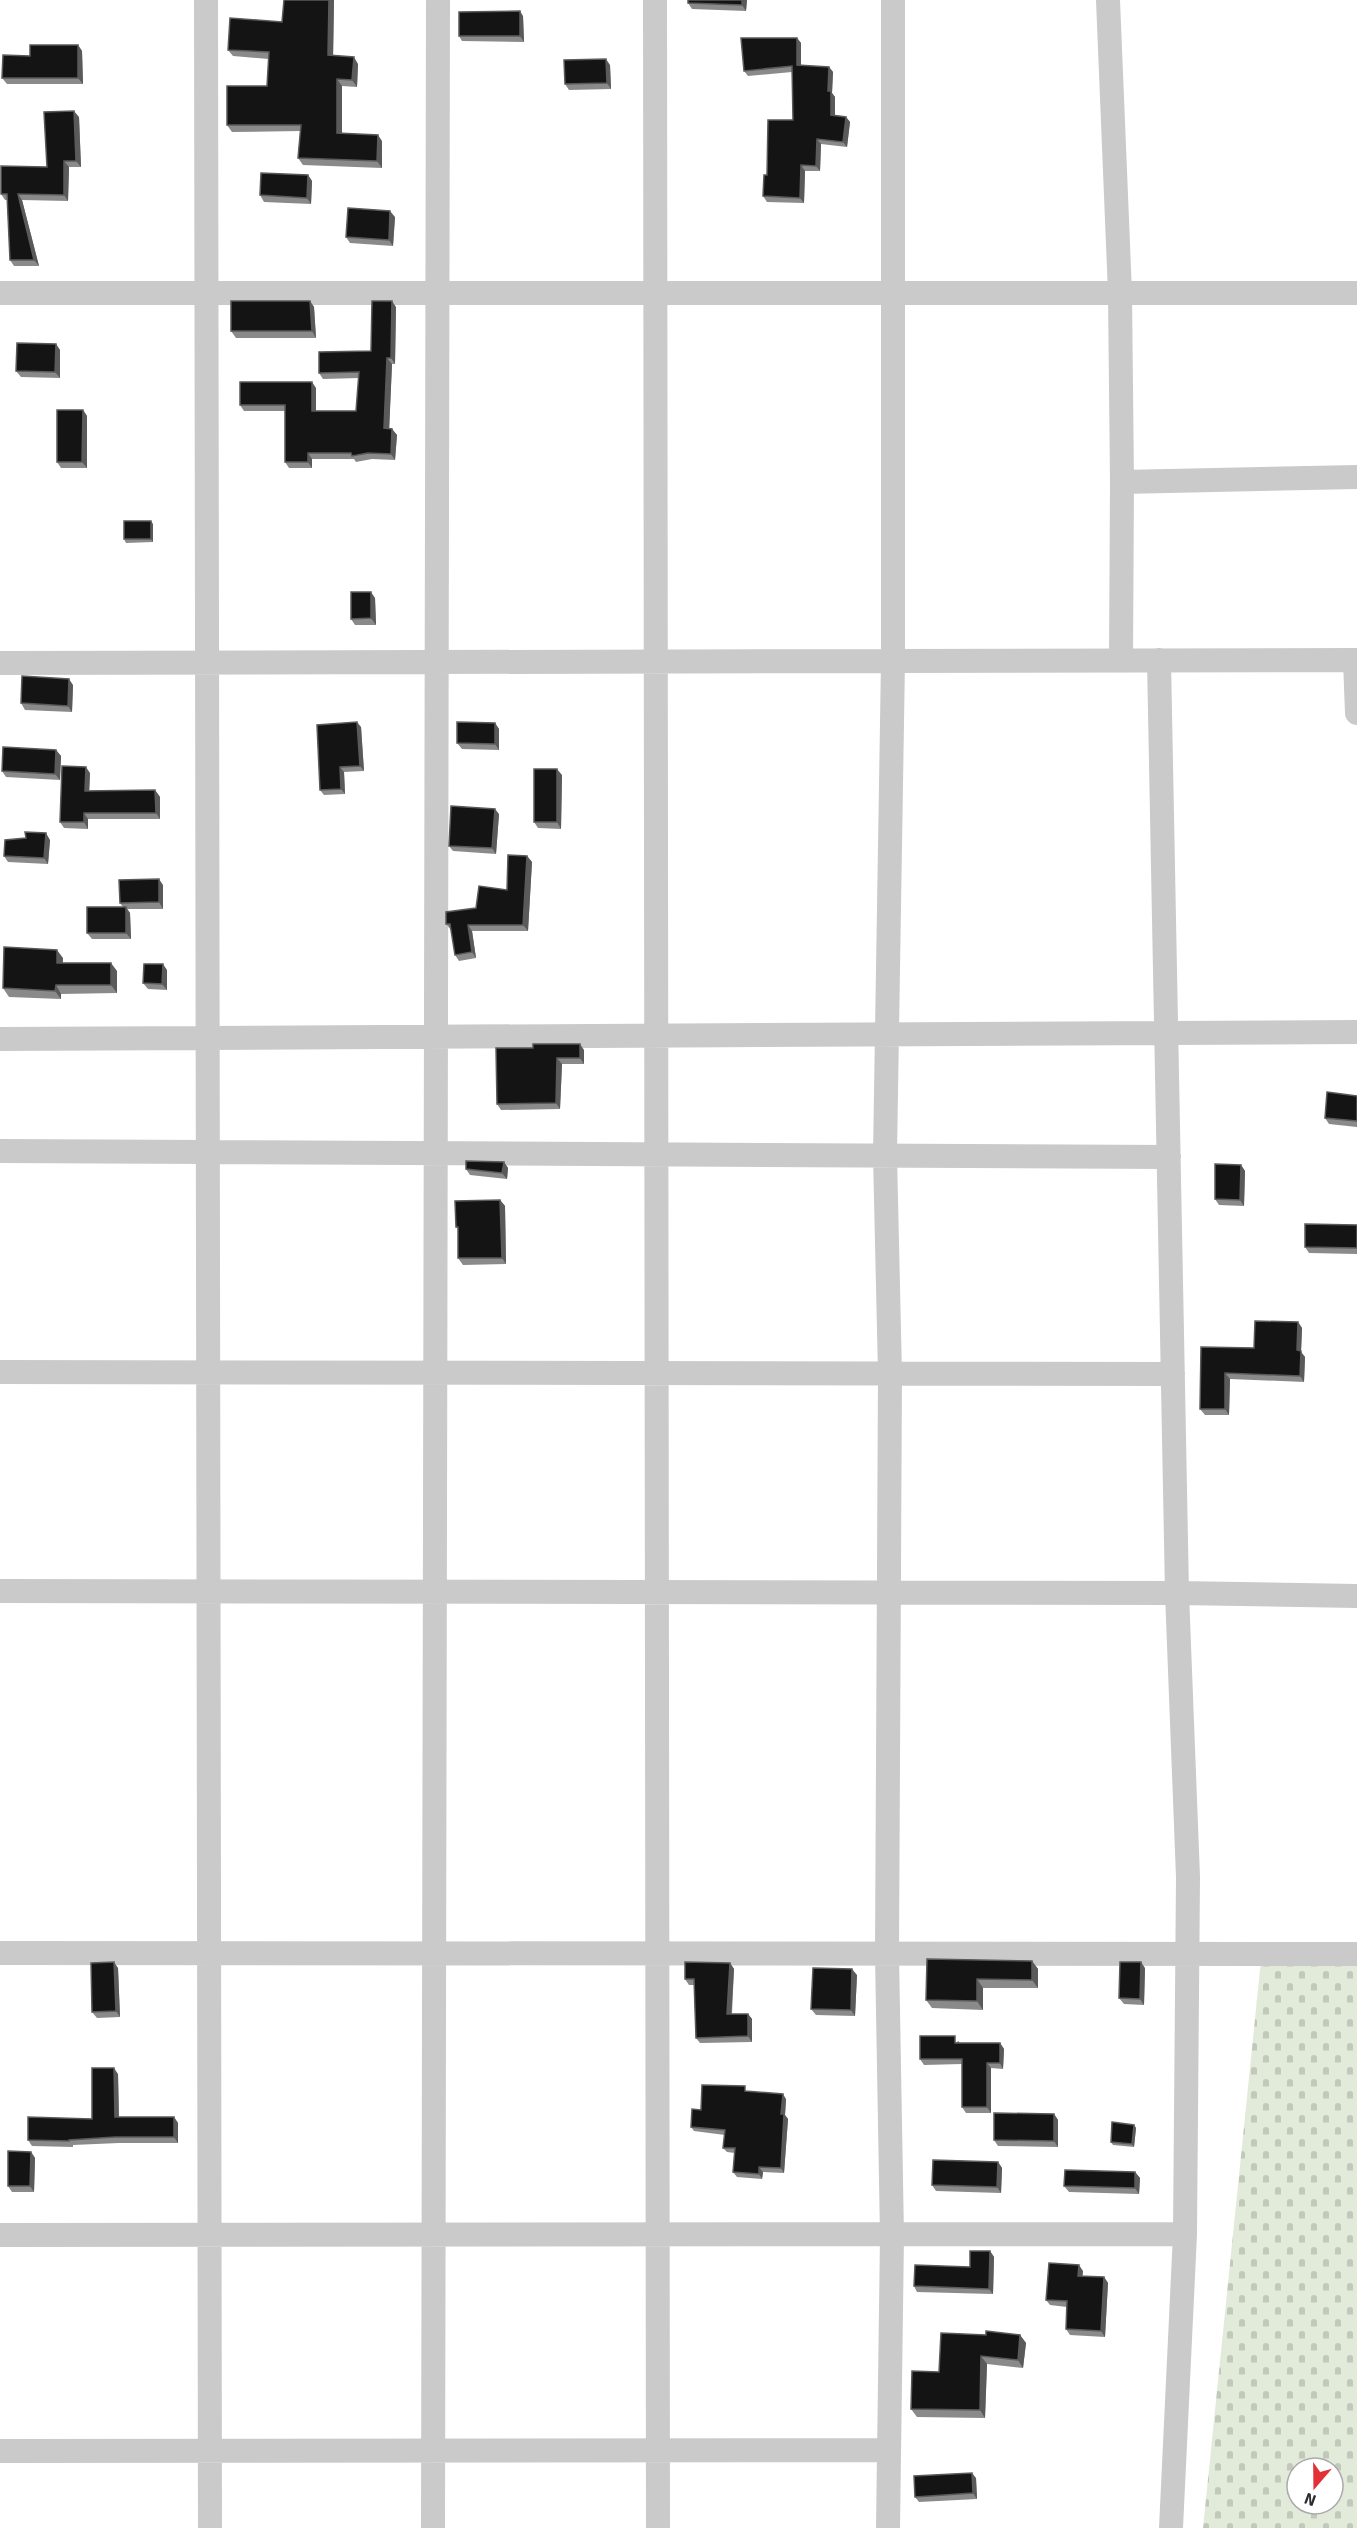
<svg xmlns="http://www.w3.org/2000/svg" width="1357" height="2528" font-family="Signika,sans-serif">
	<style>
		.cemetery { fill: url(#cemetery-stones); fill-rule: evenodd }
		.lines { fill: none; stroke-linecap: round; stroke-linejoin: round }
		.minor { stroke: #cacaca; stroke-width: 24 }
		.wall { fill: #8a8a8a }
		.shaded-wall { fill: #5a5a5a }
		.building { fill: #141414; stroke: #5a5a5a; stroke-width: 1.5 }
	</style>
	<defs>
		<pattern id="cemetery-stones" width="16" height="16" patternUnits="userSpaceOnUse" patternTransform="scale(1.5)"><rect width="16" height="16" fill="#e2eada"/><path d="M2 7V4a2 2 0 0 1 4 0v3zM10 15v-3a2 2 0 0 1 4 0v3z" fill="#c2c9bb"/></pattern>
	</defs>
	<rect width="100%" height="100%" fill="#fff"/>
	<path class="cemetery" d="M1261,1960H1357V2528H1203ZM1297,2468H1333V2504H1297Z"/>
	<g class="lines">
		<path class="minor" d="M206,0L210,2528
			M655,0L658,2528
			M1108,0L1120,293L1122,482L1121,660
			M0,293H1357
			M1122,482L1357,477
			M1159,660L1177,1593L1188,1877L1185,2234L1171,2528
			M1355,660L1357,713
			M0,663L1357,660
			M0,1039L1357,1032
			M0,1151L1169,1157
			M0,1372L1173,1374
			M0,1591L1177,1593L1357,1596
			M0,1953L1357,1954
			M0,2235L1185,2234
			M0,2451L889,2450
			M433,2528L438,0
			M888,2528L892,2236L887,1954L890,1374L885,1155L893,661V0"/>
	</g>
	<path class="wall" d="M284,0H334L333,56L358,64L357,87L342,86V134L382,141V168L303,165L298,158L300,131L232,132L227,125L267,86L269,59L233,56L228,50L282,22Z
		M688,0H747L746,11L692,9L688,3Z
		M523,16L524,42L462,41L459,36Z
		M797,38L801,43V65L829,67L833,72L832,93L835,97V115L846,117L850,122L847,147L821,144L820,171H805L804,203L767,202L763,196L767,175L793,120L792,72L748,76L744,71Z
		M78,45L82,51L83,84H7L2,78L30,56Z
		M610,65L611,89L569,90L565,84Z
		M79,117L81,167H69L68,201L22,200L39,266H14L10,260L7,200H5L1,194L47,167Z
		M308,175L312,181L311,204L264,202L260,195Z
		M395,217L393,246L350,243L346,237Z
		M310,301L314,307L316,338H236L231,331Z
		M396,307L395,364H392L389,428L392,429L397,435L395,460L372,459L356,462L354,459H312V468H289L285,462V411H244L240,405L316,388V411H356L359,378L323,379L319,373L371,351Z
		M56,344L60,350V378L21,377L16,371Z
		M83,410L87,416V468H61L57,462Z
		M153,524V542L126,543L124,539Z
		M375,598L376,625H355L351,619Z
		M73,685L72,712L25,710L21,703Z
		M495,723L499,729V750L462,749L457,743Z
		M361,727L364,771L344,772L345,794L324,795L320,790Z
		M56,750L61,756L60,780L6,777L2,771Z
		M90,773L89,791L155,790L160,797V819H88V829L64,828L60,822Z
		M562,775L561,829L538,828L534,822Z
		M499,814L496,854L453,851L449,846Z
		M50,840L48,864L8,862L4,856Z
		M527,856L532,862L528,931H472L476,958L459,961L455,955L451,930L446,924L476,908L507,890Z
		M163,885V909H127L130,913L131,939H92L87,933L123,907L120,903Z
		M63,958V963L117,971V993L61,994V999L9,997L3,988Z
		M167,970V990L148,989L143,983Z
		M496,1048L584,1050V1064H562L560,1109L501,1110L497,1104Z
		M1357,1096V1127L1329,1124L1325,1118Z
		M504,1162L508,1168L507,1179L470,1175L466,1169Z
		M1241,1165L1245,1171L1244,1206L1219,1205L1215,1199Z
		M500,1200L505,1206L506,1264L463,1265L458,1258V1229L456,1227Z
		M1357,1225V1254L1309,1253L1305,1247Z
		M1298,1322L1302,1328L1301,1352L1305,1357L1304,1382L1230,1379L1229,1415H1205L1200,1409L1201,1347L1254,1348Z
		M927,1959L1032,1961L1038,1969V1988H983V2010L932,2008L926,2000Z
		M730,1963L734,1969L732,2014H748L752,2019V2042L700,2043L696,2038L694,1985H689L685,1979Z
		M118,1968L120,2017L97,2018L92,2012Z
		M1145,1968L1144,2005L1124,2004L1119,1998Z
		M857,1975L855,2016L816,2015L811,2009Z
		M959,2041V2043H1000L1004,2049L1003,2069L991,2068V2113H966L962,2107V2064L924,2065L920,2059Z
		M118,2074L119,2117H174L178,2123V2143H119L73,2145V2147L32,2146L28,2140L92,2119Z
		M748,2091L786,2099L785,2115L788,2119L784,2173L763,2172L762,2179L737,2177L733,2172L735,2153L727,2152L723,2148L725,2135L694,2131L691,2127L701,2110Z
		M1054,2114L1058,2120V2147L998,2146L994,2140Z
		M1134,2125L1136,2128L1134,2147L1113,2145L1111,2142Z
		M31,2152L35,2158L34,2192H12L8,2186Z
		M998,2162L1002,2168L1001,2193L936,2191L932,2185Z
		M1135,2172L1140,2178L1139,2194L1069,2192L1064,2186Z
		M990,2251L994,2257L993,2294L917,2292L914,2286L970,2267Z
		M1083,2271L1082,2276L1104,2277L1108,2283L1105,2337L1070,2335L1066,2329L1067,2307L1050,2305L1046,2300Z
		M986,2335H1020L1026,2343L1023,2368L987,2364L985,2418L917,2417L911,2409L939,2372Z
		M976,2478L977,2499L919,2502L915,2497Z"/>
	<path class="shaded-wall" d="M329,0H334L333,62L328,55Z
		M742,0H747L746,11L742,5Z
		M520,11L523,16L524,42L520,36Z
		M797,38L801,43V71L797,65Z
		M78,45L82,51L83,84L78,78Z
		M354,57L358,64L357,87L352,80Z
		M606,59L610,65L611,89L607,83Z
		M829,67L833,72L832,93L835,97V121L831,115L828,91Z
		M337,79L342,86V140L337,133Z
		M74,111L79,117L81,167L76,161Z
		M846,117L850,122L847,147L843,142Z
		M378,135L382,141V168L377,161Z
		M817,139L821,144L820,171L816,166Z
		M64,161L69,167L68,201L64,195Z
		M801,165L805,171L804,203L800,198Z
		M308,175L312,181L311,204L307,198Z
		M18,194L22,200L39,266L34,260Z
		M390,211L395,217L393,246L389,240Z
		M310,301L314,307L316,338L312,331Z
		M392,301L396,307L395,364L391,358Z
		M56,344L60,350V378L55,372Z
		M387,358L392,364L389,434L384,428Z
		M312,382L316,388V416L312,411Z
		M83,410L87,416V468L82,462Z
		M392,429L397,435L395,460L391,454Z
		M308,453L312,459V468L308,462Z
		M151,521L153,524V542L151,539Z
		M371,592L375,598L376,625L371,618Z
		M69,679L73,685L72,712L68,706Z
		M357,722L361,727L364,771L360,766Z
		M495,723L499,729V750L495,744Z
		M56,750L61,756L60,780L55,774Z
		M86,767L90,773L89,797L85,791Z
		M340,767L344,772L345,794L341,789Z
		M557,769L562,775L561,829L557,822Z
		M155,790L160,797V819L156,813Z
		M495,809L499,814L496,854L492,848Z
		M84,813L88,819V829L84,822Z
		M46,833L50,840L48,864L44,858Z
		M527,856L532,862L528,931L523,925Z
		M159,879L163,885V909L159,902Z
		M126,907L130,913L131,939L126,933Z
		M468,925L472,931L476,958L472,952Z
		M57,950L63,958L62,972L57,963Z
		M111,963L117,971V993L111,985Z
		M163,964L167,970V990L162,984Z
		M56,985L61,994V999L55,991Z
		M580,1044L584,1050V1064L580,1058Z
		M557,1058L562,1064L560,1109L556,1103Z
		M504,1162L508,1168L507,1179L502,1173Z
		M1241,1165L1245,1171L1244,1206L1240,1200Z
		M500,1200L505,1206L506,1264L502,1258Z
		M1298,1322L1302,1328L1301,1352L1305,1357L1304,1382L1300,1376L1297,1350Z
		M1225,1373L1230,1379L1229,1415L1225,1409Z
		M1032,1961L1038,1969V1988L1032,1980Z
		M114,1962L118,1968L120,2017L116,2011Z
		M1141,1962L1145,1968L1144,2005L1140,1999Z
		M730,1963L734,1969L731,2019L727,2014Z
		M852,1969L857,1975L855,2016L851,2010Z
		M977,1979L983,1988V2010L977,2001Z
		M748,2014L752,2019V2042L748,2036Z
		M1000,2043L1004,2049L1003,2069L1000,2063Z
		M987,2063L991,2068V2113L987,2107Z
		M114,2068L118,2074L119,2123L115,2117Z
		M783,2094L786,2099L785,2115L788,2119L784,2173L781,2168V2114Z
		M1054,2114L1058,2120V2147L1054,2141Z
		M174,2117L178,2123V2143L174,2137Z
		M1134,2125L1136,2128L1134,2147L1132,2144Z
		M31,2152L35,2158L34,2192L30,2186Z
		M998,2162L1002,2168L1001,2193L997,2187Z
		M759,2167L763,2172L762,2179L759,2174Z
		M1135,2172L1140,2178L1139,2194L1135,2188Z
		M990,2251L994,2257L993,2294L989,2289Z
		M1079,2265L1083,2271L1082,2282L1078,2276Z
		M1104,2277L1108,2283L1105,2337L1101,2331Z
		M1020,2335L1026,2343L1023,2368L1018,2360Z
		M981,2356L987,2364L985,2418L980,2410Z
		M972,2473L976,2478L977,2499L973,2493Z"/>
	<path class="building" d="M284,0H329L328,55L354,57L352,80L337,79V133L378,135L377,161L298,158L301,125H227V86H267L269,52L228,50L230,18L282,22Z
		M688,0H742V5L688,3Z
		M520,11V36H459V12Z
		M741,38H797V65L829,67L828,91H831V115L846,117L843,142L817,139L816,166L801,165L800,198L763,196L764,175H767L768,120H793L792,66L744,71Z
		M30,45H78V78H2L3,55L30,56Z
		M606,59L607,83L565,84L564,60Z
		M74,111L76,161H64V195L18,194L34,260H10L7,194H1V166L47,167L44,112Z
		M261,173L308,175L307,198L260,195Z
		M348,208L390,211L389,240L346,237Z
		M231,301H310L312,331H231Z
		M372,301H392L391,358H387L384,428L392,429L391,454L368,453L352,456L351,453H308V462H285V405H240V382H312V411H356L359,372L319,373V352L371,351Z
		M17,343L56,344L55,372L16,371Z
		M57,410H83L82,462H57Z
		M124,521H151V539H124Z
		M351,592H371V618L351,619Z
		M22,676L69,679L68,706L21,703Z
		M357,722L360,766L340,767L341,789L320,790L317,725Z
		M457,722L495,723V744L457,743Z
		M3,747L56,750L55,774L2,771Z
		M62,766L86,767L85,791L155,790L156,813H84V822H60Z
		M534,769H557V822H534Z
		M451,806L495,809L492,848L449,846Z
		M25,832L46,833L44,858L4,856L5,840L26,838Z
		M508,855L527,856L523,925H468L472,952L455,955L450,924H446V912L476,908L479,886L507,890Z
		M159,879V902L120,903L119,880Z
		M87,907H126V933H87Z
		M4,947L57,950V963H111V985H56L55,991L3,988Z
		M144,964H163L162,984L143,983Z
		M533,1044H580V1058H557L556,1103L497,1104L496,1048H533Z
		M1327,1092L1357,1096V1121L1325,1118Z
		M466,1161L504,1162L502,1173L466,1169Z
		M1215,1164L1241,1165L1240,1200L1215,1199Z
		M500,1200L502,1258H458V1227H456L455,1201Z
		M1305,1224L1357,1225V1248L1305,1247Z
		M1255,1321L1298,1322L1297,1350L1301,1351L1300,1376L1225,1373V1409H1200L1201,1347L1254,1348Z
		M927,1959L1032,1961V1980L977,1979V2001L926,2000Z
		M114,1962L116,2011L92,2012L91,1963Z
		M685,1962L730,1963L727,2014H748V2036L696,2038L694,1979H685Z
		M1120,1962H1141L1140,1999L1119,1998Z
		M813,1968L852,1969L851,2010L811,2009Z
		M920,2036H955V2043H1000V2063H987V2107H962V2059H920Z
		M92,2068H114L115,2117H174V2137H115L69,2140V2141L28,2140V2117L92,2119Z
		M702,2085L745,2086V2091L783,2094L781,2114H784L781,2168L759,2167V2174L733,2172L735,2148H723L725,2130L691,2127L692,2109L701,2110Z
		M994,2113L1054,2114V2141L994,2140Z
		M1112,2122L1134,2125L1132,2144L1111,2142Z
		M8,2151L31,2152L30,2186H8Z
		M933,2160L998,2162L997,2187L932,2185Z
		M1065,2170L1135,2172V2188L1064,2186Z
		M970,2251H990L989,2289L914,2286L915,2265L970,2267Z
		M1049,2263L1079,2265L1078,2276L1104,2277L1101,2331L1066,2329L1067,2301L1046,2300Z
		M986,2331L1020,2335L1018,2360L981,2356L980,2410L911,2409L912,2371L939,2372L941,2333L986,2335Z
		M972,2473L973,2493L915,2497L914,2476Z"/>
	<g transform="translate(1315 2486) rotate(200)"><circle r="28" fill="#ffffff" stroke="#ababab" stroke-width="1.5"/>
	<path d="M0-4.5L10 22L0 15L-10 22Z" fill="#e32f36"/>
	<text y="-9" font-size="16" font-weight="bold" text-anchor="middle" fill="#2d2d2d">N</text>
	</g>
</svg>
